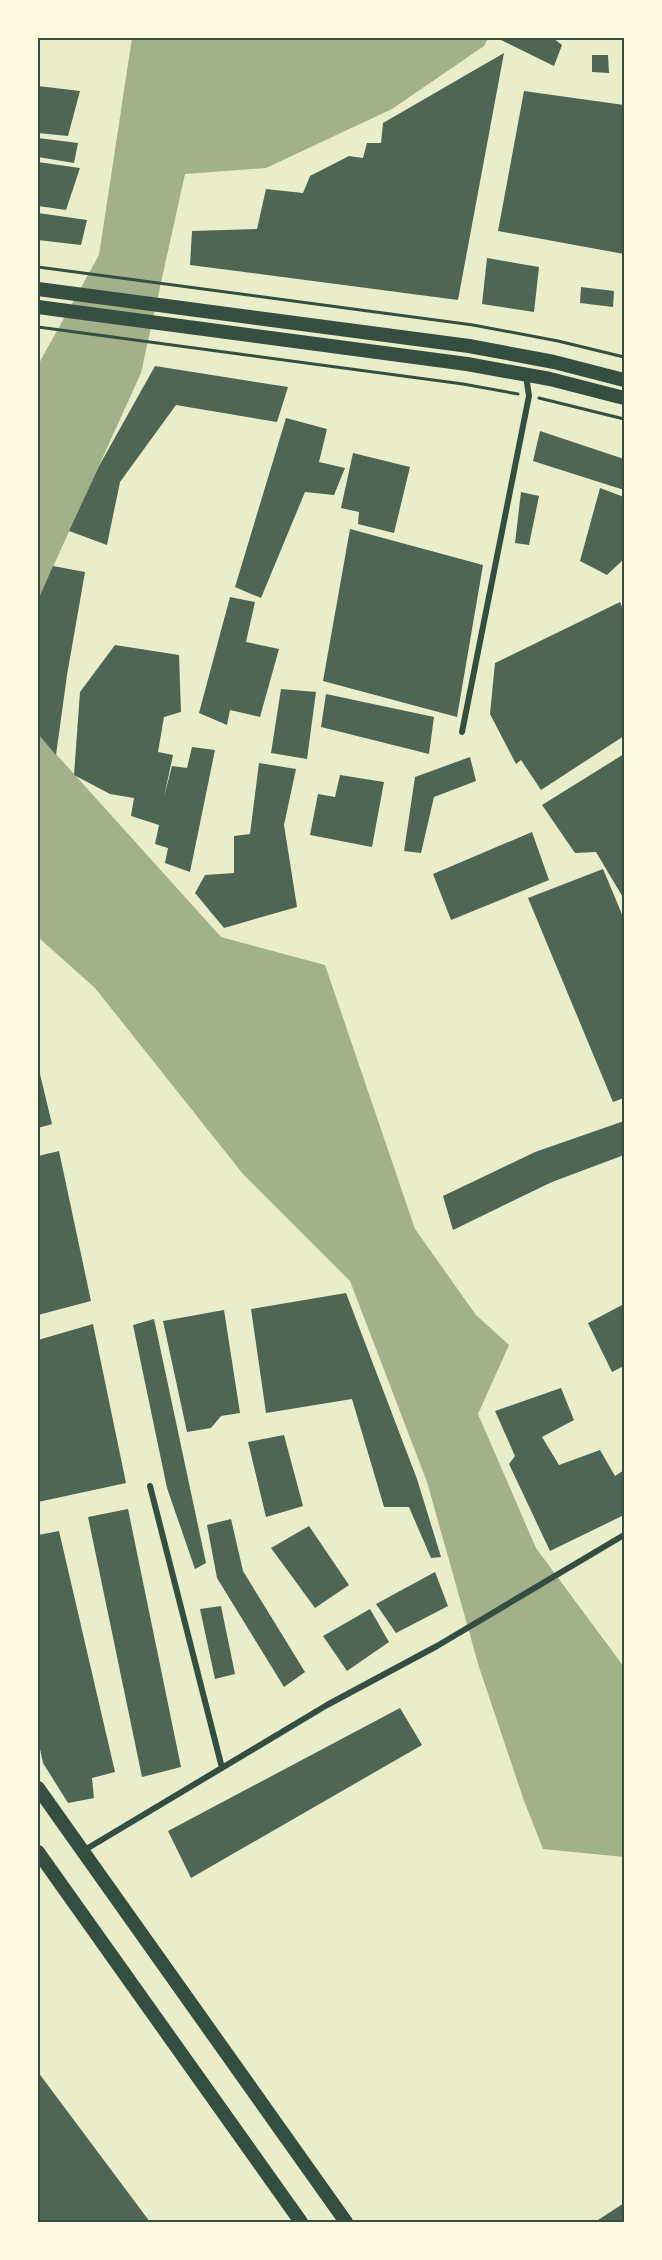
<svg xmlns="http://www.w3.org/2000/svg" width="662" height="2260" font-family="'Public Sans',sans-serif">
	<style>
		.water { fill: #a3b18a }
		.building { fill: #4f6655 }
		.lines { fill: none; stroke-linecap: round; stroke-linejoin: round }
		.path { stroke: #344e41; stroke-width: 3 }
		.minor { stroke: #344e41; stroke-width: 6 }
		.primary { stroke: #344e41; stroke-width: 14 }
		.neatline { fill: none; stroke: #344e41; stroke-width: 2 }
	</style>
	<rect width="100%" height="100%" fill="#e9edc9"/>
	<path class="water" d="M132,38H488L484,46L392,109L266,168L185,174L141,373L38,600V365L99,255Z
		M38,734L221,937L325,965L415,1229L476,1315L509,1345L478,1414L536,1548L624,1667V1857L543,1849L523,1798L479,1667L427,1482L350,1281L243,1174L95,988L38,937Z"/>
	<path class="building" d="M497,38H553L562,45L554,66Z
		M504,53L458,300L190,265L192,231L257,229L266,189L303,193L310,176L349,156L363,158L367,143H381L383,123Z
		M592,55H608L609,73L592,72Z
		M38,86L80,91L68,136L38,133Z
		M524,91L624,105V254L498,231Z
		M38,138L78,143L74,163L38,157Z
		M38,162L80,168L66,210L38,206Z
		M38,213L87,220L81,245L38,240Z
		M487,258L539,267L534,312L482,304Z
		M581,287L614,291L613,307L580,303Z
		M155,366L288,387L277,422L176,405L120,482L107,545L69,531L99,466Z
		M286,418L327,429L319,462L345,468L334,495L305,492L261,598L235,587Z
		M540,431L624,459V490L533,461Z
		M353,453L410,467L394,533L358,524L359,512L341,508Z
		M600,488L624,497V559L607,575L580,561Z
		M521,492L539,496L529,545L515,543Z
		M350,529L483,565L457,717L323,681Z
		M53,566L85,572L67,675L56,755L38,734V600Z
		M230,597L255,602L246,642L279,649L260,717L230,710L227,725L199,713Z
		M620,602L624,611V736L541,790L521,760L516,764L490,714L495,663Z
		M115,645L179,655L181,712L164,717L158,752L173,755L164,797L172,766L187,768L192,747L215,750L190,872L165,863L168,848L155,844L159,825L131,816L134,798L110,794L74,775L80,692Z
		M281,689L316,692L307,759L271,753Z
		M326,694L434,717L429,754L321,727Z
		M624,754V899L596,852L575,853L542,805Z
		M470,757L476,781L434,797L421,853L404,851L415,777Z
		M259,763L296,769L284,825L297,907L224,928L195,893L205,875L234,873V836L250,834Z
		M340,775L384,782L372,847L310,835L318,794L335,797Z
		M532,832L549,880L451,920L433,874Z
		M603,869L624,919V1098L613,1102L528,898Z
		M38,1066L52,1124L38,1128Z
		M624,1121V1155L552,1182L453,1230L443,1196L535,1152Z
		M59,1151L91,1301L38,1315V1156Z
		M346,1293L417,1479L441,1557L431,1558L409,1507H384L352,1399L266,1413L251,1309Z
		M624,1304V1366L612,1372L588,1323Z
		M224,1310L240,1413L221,1416L211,1428L187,1432L163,1321Z
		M154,1319L206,1563L195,1569L167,1488L133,1325Z
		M93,1324L126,1483L38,1502V1340Z
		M561,1388L574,1420L542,1437L559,1465L600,1450L615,1476L624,1470V1515L550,1551L509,1464L515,1456L495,1411Z
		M284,1435L303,1506L266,1517L248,1442Z
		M128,1509L181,1767L142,1777L88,1517Z
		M231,1519L243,1571L305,1672L284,1687L217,1578L207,1525Z
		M309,1526L349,1585L315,1608L271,1548Z
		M59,1531L115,1772L92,1778L94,1798L68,1803L43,1763L38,1740V1535Z
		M435,1572L448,1606L396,1633L376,1604Z
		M221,1606L235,1674L215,1679L200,1609Z
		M370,1609L389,1642L347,1671L323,1636Z
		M400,1708L422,1745L191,1878L168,1831Z
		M38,2072L150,2222H38Z
		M624,2203V2222H595Z"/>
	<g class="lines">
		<path class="path" d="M38,267L473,325L558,341L624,357
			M38,327L463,384L518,394
			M539,398L624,419"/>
		<path class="minor" d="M462,732L529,396L526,376
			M150,1486L222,1768
			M83,1851L327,1705L437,1646L624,1535"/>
		<path class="primary" d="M38,289L469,346L554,362L624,380
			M38,307L467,364L550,379L624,398
			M38,1788L346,2222
			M38,1852L301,2222"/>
	</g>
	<rect width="662" height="2260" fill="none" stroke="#fefae0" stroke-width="78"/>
	<rect x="39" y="39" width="584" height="2182" class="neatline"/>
</svg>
